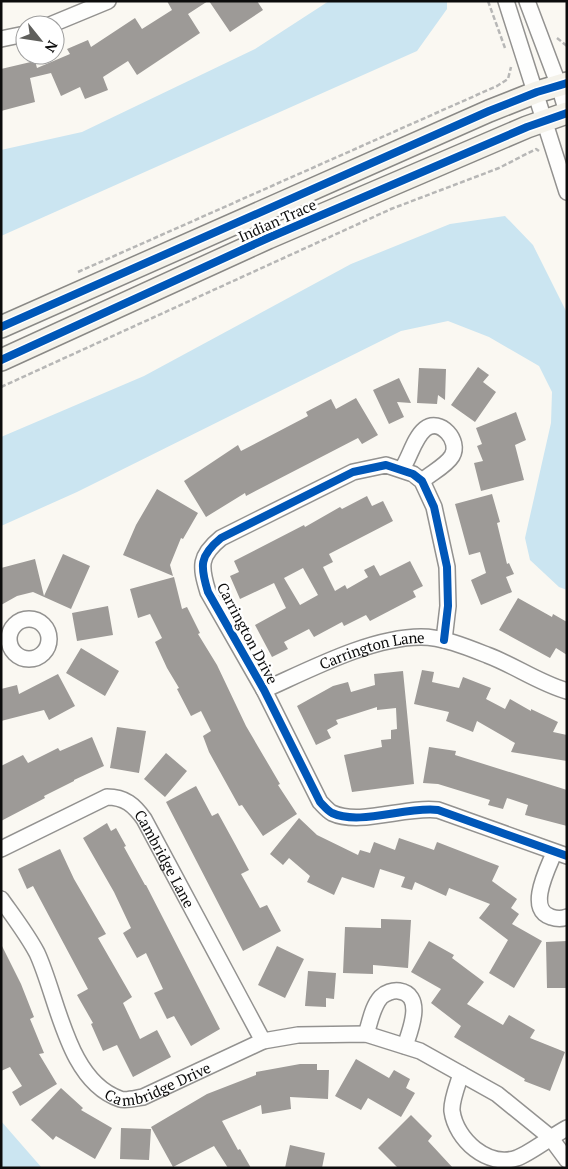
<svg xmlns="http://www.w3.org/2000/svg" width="568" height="1169" font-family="'PT Serif',serif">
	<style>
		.water { fill: #cbe5f1 }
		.building { fill: #9d9a97; fill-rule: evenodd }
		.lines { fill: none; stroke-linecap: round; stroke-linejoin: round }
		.street-casing { stroke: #939290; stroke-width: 18 }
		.secondary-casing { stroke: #8a8986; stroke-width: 24 }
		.path { stroke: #b7b7b6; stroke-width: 2.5; stroke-dasharray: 5 2.5; stroke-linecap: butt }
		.street { stroke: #fefefd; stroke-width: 15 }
		.secondary { stroke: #f4f2ea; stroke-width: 21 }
		.cycleway-casing { stroke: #fff; stroke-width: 11 }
		.cycleway { stroke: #0057b8; stroke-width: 8 }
		.labels { text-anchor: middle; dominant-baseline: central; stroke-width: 5; stroke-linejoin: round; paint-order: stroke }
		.street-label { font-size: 15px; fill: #0c0c0c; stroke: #fff }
	</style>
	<rect width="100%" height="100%" fill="#faf8f2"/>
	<path class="water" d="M329,1H447V9L417,51L1,236V150L82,132L255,49Z
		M505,216L533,245L567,313V590L559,587L530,560L525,538L551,423L552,392L539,366L489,337L448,321L401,331L77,492L1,526V437L144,376L351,264L450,224Z
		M1,1121L42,1168H1Z"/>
	<path class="building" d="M167,1H208L188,14L200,33L137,75L128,61L103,77L108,90L85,99L80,87L61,96L51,73L30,78L35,102L1,111V69L35,61L37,68L70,54L67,49L88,40L91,47L135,18L142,29L172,10Z
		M209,1H257L263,10L230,32Z
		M478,367L489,375L483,382L496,392L475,422L451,405Z
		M419,368L446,369L445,400L438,395L437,404L417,403Z
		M399,378L411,403L397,402L404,417L389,424L373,390Z
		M356,398L378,435L362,444L358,438L246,496L245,493L206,517L184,481L238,445L241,451L308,416L306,412L331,399L336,409Z
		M516,412L526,440L515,445L524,480L481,491L474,463L483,461L477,446L482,444L476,428Z
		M157,489L198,513L183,539L181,538L170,565L173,576L123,555L136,525Z
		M492,494L500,522L497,523L507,564L509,563L514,574L506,577L512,592L481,605L471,580L486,573L480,552L469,555L455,504Z
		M367,496L372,506L383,501L393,521L329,554L333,562L323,567L335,591L345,585L347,589L368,577L364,570L374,565L380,576L410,561L423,586L413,591L416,597L370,621L366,615L344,626L342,622L314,637L309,629L284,642L288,649L272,657L255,625L286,608L274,583L240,599L230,576L239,572L234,561L304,525L305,527L340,507L342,509ZM303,568L318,595L300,605L284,578Z
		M63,554L90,566L71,609L33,592L17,596L1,605V568L35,559L44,596Z
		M174,577L182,609L187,607L200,633L198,634L217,665L246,726L280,784L278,785L297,814L263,836L242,805L239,806L209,752L203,736L211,731L201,711L191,716L177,689L179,688L167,668L155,642L162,638L150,614L138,618L130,589Z
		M518,598L552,617L553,614L567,622V655L556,648L550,658L499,630Z
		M108,606L113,635L77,641L72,613Z
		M81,648L119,671L105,696L66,673Z
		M422,670L434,672L432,682L459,688L463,677L491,688L486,699L505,709L510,699L531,711V709L558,722L553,732L567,735V761L511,752L515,743L477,721L473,732L446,721L449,712L414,704Z
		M403,671L414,784L352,792L344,755L382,747L381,740L391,739V730L397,729L396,708L377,710V707L336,720L338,724L327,730L331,738L316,745L297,706L333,686L348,682L351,692L375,685L374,674Z
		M58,674L75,706L49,720L44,710L1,721V689L17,685L19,694Z
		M117,727L146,731L139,773L110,768Z
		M92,737L104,766L74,780V781L44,796L45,798L1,821V766L23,755L28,763L58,748L60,751Z
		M429,747L456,751L455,755L567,790V826L525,815L528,805L507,798L503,809L488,805L490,800L438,784L423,783Z
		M166,753L187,771L165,797L144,779Z
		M196,786L212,816L218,813L235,844L249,870L241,874L260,908L267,905L281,931L243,951L166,802Z
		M299,818L317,835L358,855L360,850L370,853L374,842L395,850L399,838L434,850L437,842L499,866L492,881L517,899L511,908L519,914L512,924L542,941L514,988L489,973L508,940L479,918L490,904L449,888L446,896L415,882L412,890L401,887L405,877L380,869L374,888L342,877L334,895L307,882L310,876L289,858L283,865L270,854Z
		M107,823L111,831L116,828L126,846L124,847L145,885H146L220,1029L191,1046L174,1016L167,1019L154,993L163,989L146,953L137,958L123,933L131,928L114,892L83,838Z
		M60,849L74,879L106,934L98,938L132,997L123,1003L140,1039L157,1030L171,1057L133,1077L117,1045L103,1051L91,1024L93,1023L77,995L88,989L33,886L27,889L18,869Z
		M381,919L411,920L408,968L373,965V974L343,973L345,927L381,928Z
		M429,941L454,955L452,958L484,982L467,1004L503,1025L509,1015L535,1030L530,1038L565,1052L550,1091L524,1081L525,1079L454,1037L461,1026L431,1003L441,989L411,972Z
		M567,941V988H547L546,942Z
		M1,944L21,984L34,1017L30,1019L44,1053L39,1054L57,1084L20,1106L12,1092L22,1086L10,1067L1,1071Z
		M277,946L304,959L285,998L258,985Z
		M308,971L336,973L334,999L326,998V1007L305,1006Z
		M356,1059L389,1078L394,1070L410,1079L406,1088L415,1093L401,1117L368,1098L361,1110L335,1096Z
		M300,1064H317V1070H329L328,1099L290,1097L291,1109L262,1114L261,1105L222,1121L238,1150L240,1149L251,1168H228L214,1146L173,1167L151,1127L207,1094L256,1075V1072Z
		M61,1088L83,1108L81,1110L112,1128L95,1159L56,1136L53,1140L31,1120Z
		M411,1115L432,1136L428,1141L453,1168H398L378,1148Z
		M121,1128L151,1129L149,1160L120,1159Z
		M290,1145L325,1153L322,1168H285Z"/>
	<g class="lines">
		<g class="street-casing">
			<g id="street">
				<path d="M506,1L567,192"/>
				<path d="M527,1L559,86L567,112"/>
				<path d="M50,25L108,1"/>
				<path d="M1,39L25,34"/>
				<path d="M402,469C410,457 414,438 425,429C440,417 461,441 452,456C446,466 431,473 422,481"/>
				<circle cx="29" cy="639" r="20"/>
				<path d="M444,640L448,606L447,567L434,507L422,481L413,474L386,465L353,472L221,538C199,556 200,566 208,592L264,690L320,802C323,805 328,811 332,813C360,826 406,806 438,810L567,856"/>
				<path id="s1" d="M264,690C309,670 371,637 421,637C443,637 467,647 487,655C514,665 539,683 567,691"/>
				<path id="s2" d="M1,849L107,797C125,797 134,805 144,819L263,1041"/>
				<path d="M554,853C548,868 526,910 551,917C557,919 562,919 567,917"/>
				<path id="s3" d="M1,899C13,916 27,934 37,953C58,998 67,1081 120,1099C126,1101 136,1098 143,1097L263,1041L298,1035L366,1034L420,1051L497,1094L550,1137L567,1160"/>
				<path d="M366,1034C370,1023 372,1007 381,997C385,993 393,990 399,991C425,995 410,1031 405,1046"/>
				<path d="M461,1074C458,1084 451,1101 452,1111C456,1140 488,1168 517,1158C532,1152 552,1136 567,1128"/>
			</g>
		</g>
		<g class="secondary-casing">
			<path id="secondary" d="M1,327L489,111L537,92L567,83
				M1,360L268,238L527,127L567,113"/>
		</g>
		<path class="path" d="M488,1L505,48
			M557,38L567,46
			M78,272L497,86L508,79L511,67
			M1,387L391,209L499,168L536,149L539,151"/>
		<use href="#street" class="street"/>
		<use href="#secondary" class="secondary"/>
		<g class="cycleway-casing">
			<path id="cycleway" d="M1,327L489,111L537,92L567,83
				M1,360L268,238L527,127L567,113
				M444,640L448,606L447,567L434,507L422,481L413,474L386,465L353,472L221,538C199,556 200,566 208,592L264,690L320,802C323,805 328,811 332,813C360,826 406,806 438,810L567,856"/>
		</g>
		<use href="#cycleway" class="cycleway"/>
	</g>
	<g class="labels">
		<g class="street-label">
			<text transform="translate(277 220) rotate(-24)">Indian Trace</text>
			<text transform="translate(248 633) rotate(62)">Carrington Drive</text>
			<text stroke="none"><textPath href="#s1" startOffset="116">Carrington Lane</textPath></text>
			<text stroke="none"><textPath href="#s2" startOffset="208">Cambridge Lane</textPath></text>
			<text stroke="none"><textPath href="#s3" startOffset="279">Cambridge Drive</textPath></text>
		</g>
	</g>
	<rect width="568" height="1169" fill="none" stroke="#0c0c0c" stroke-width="5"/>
	<g transform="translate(40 40) rotate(120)"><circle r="24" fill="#ffffff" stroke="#9e9e9e"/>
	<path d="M0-4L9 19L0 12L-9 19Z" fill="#5f5f5c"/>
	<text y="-8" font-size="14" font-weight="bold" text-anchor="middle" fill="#0c0c0c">N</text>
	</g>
</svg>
